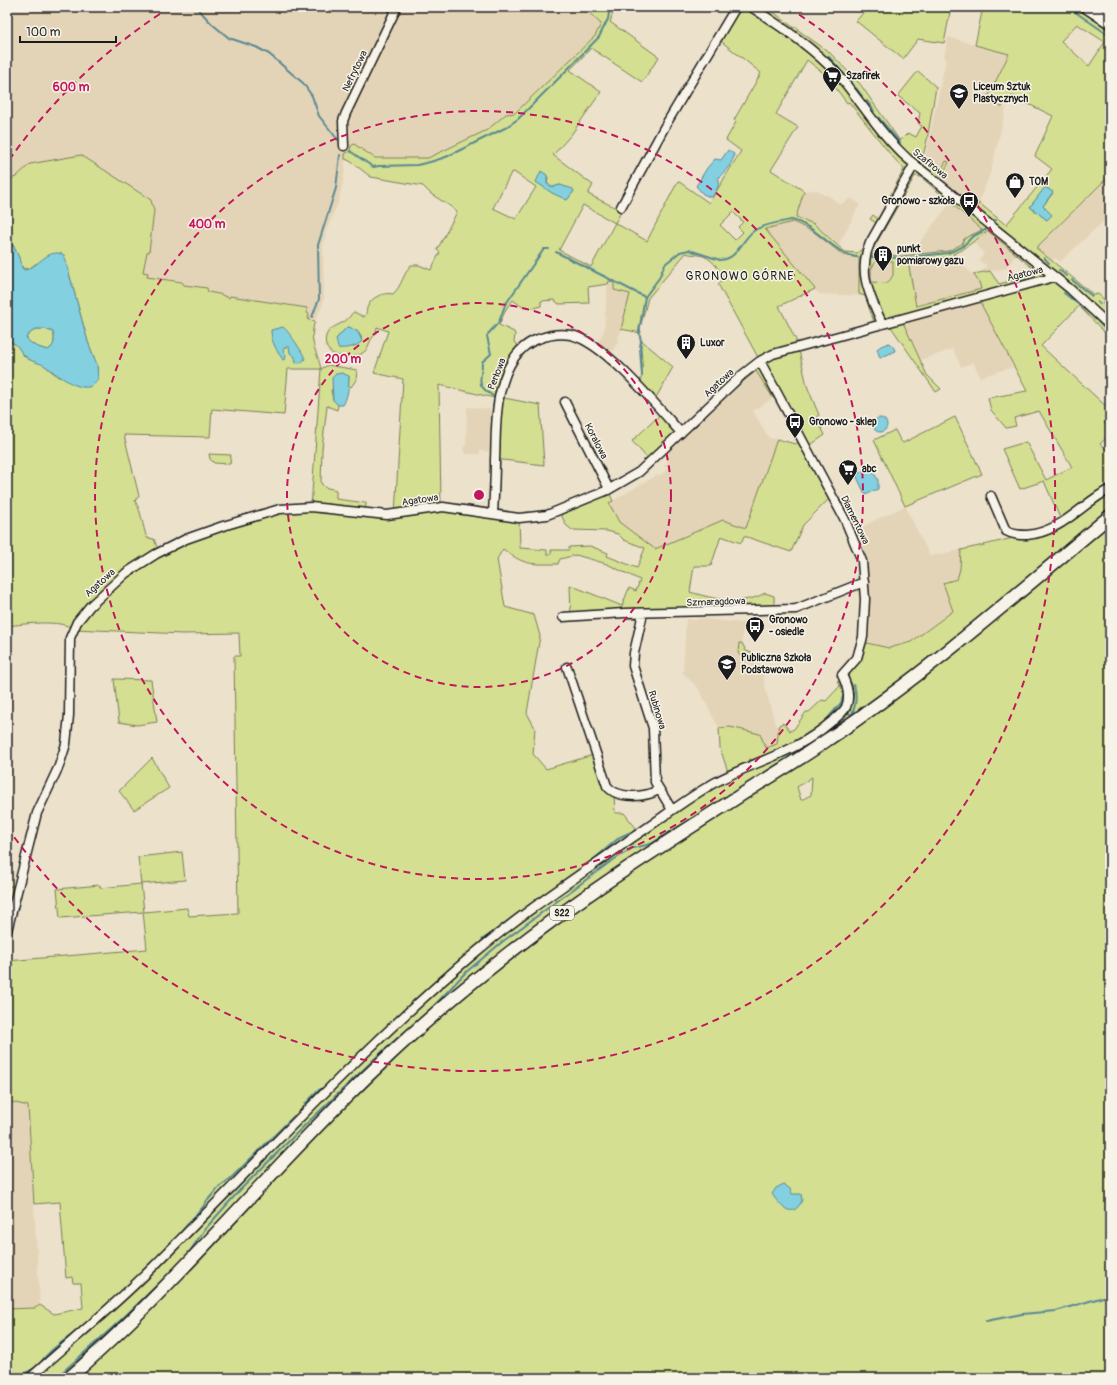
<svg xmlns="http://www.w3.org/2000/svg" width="1117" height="1385" font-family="Pangolin,sans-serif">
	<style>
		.built { fill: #e4d4b7 }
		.green { fill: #d4df92; stroke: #787e57; fill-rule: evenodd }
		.water { fill: #83d0e1; stroke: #5a8892; fill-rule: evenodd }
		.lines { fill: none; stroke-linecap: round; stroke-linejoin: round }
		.stream { stroke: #5a8892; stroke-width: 2 }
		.minor-casing { stroke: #1c1c1c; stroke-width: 11 }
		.highway-casing { stroke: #1c1c1c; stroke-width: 15 }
		.minor { stroke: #f7f3e8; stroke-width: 8 }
		.highway { stroke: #f7f3e8; stroke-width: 12 }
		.ring { fill: none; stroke: #c2185b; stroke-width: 2; stroke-dasharray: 7 5 }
		.labels { text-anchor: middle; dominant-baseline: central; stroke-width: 3; stroke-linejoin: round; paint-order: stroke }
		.shield { fill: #f7f3e8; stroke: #5e5c59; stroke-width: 1 }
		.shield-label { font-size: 9px; font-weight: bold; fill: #1c1c1c }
		.street-label { font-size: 10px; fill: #1c1c1c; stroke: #f7f3e8 }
		.poi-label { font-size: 10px; font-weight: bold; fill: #1c1c1c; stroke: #f7f3e8; text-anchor: start }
		.quarter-label { font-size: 12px; letter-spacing: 1px; fill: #1c1c1c; stroke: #f7f3e8 }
		.centre { fill: #c2185b; stroke: #f7f3e8; stroke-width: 2 }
		.ring-label { font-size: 12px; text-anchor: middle; font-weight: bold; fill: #c2185b; stroke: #f7f3e8; stroke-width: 3; stroke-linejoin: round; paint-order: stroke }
	</style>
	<rect width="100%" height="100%" fill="#ece1cb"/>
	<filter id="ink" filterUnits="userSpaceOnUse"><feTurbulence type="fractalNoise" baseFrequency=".025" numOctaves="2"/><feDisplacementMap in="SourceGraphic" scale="8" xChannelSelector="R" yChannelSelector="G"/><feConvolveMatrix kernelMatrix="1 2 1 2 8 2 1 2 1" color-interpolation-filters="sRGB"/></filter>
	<g filter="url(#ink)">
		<path class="built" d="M7,7H583L601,24L595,36L515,113L506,114L487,130L447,150L423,159L375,158L358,147L345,155V170L339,201L326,231L323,246L324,297L322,307L315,321H308L309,314L307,313V308L230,296V298L208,292L207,288L184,285L182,281L147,277L143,272L147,251H149L154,211L151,200L30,164L16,177L7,180Z
			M948,37L1009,54L986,100L1006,108L991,171L975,213L938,184L949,162L946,161L940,173L924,162L946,59L944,58Z
			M1110,175V215L1060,262L1055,258L1052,262L1036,248Z
			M817,190L824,195H828L839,204H842L851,198L860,204L839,244L814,224L795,217L804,191Z
			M950,203L982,230L964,239L962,244L949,251L909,256Z
			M793,222L814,232L843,255L859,258V293L864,296L819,294L764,229Z
			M988,231L1016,255L1005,269L981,272L987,266L979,260L984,254L973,241Z
			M956,257L979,282L981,289L916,306L908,261Z
			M876,261H894L893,275L888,283L871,282V269Z
			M608,281L614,283V290L630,294L617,344L608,356L595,347L604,331Z
			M981,299V304L1013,367L980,377L973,362L961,367L953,349L920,360L901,318Z
			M756,370L773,398L753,411L769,438L777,439L746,528L693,533L655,549L619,522L609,503L657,475L659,476L668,469L664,465L668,463L665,455L729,393Z
			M467,407L497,410L495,452L480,451V454H466V452L463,451L464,446H466Z
			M905,506L930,556L961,550L960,569L957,579L943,583L953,611L911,642L889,648L862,642L864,570L851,532Z
			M698,618L743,623L742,643L746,651L753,652L762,669L766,691L775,723L777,726L779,725L777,744L766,749L730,727L719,728L698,688L683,673L686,619L698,620Z
			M7,1101L28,1106L40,1305L35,1308L7,1309Z"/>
		<path class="green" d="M583,7H615L610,22L659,57L642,82L591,48L570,70L601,92L571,135L553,155L593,185L588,194L614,207L618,206L623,208L615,223L647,241L678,181L709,203L741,151L726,140L736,122L734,120L761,73L717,38L736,7H776L772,11L794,28L796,26L798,30L829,52L860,84L900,141L908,133L916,137L922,126L918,123L920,113L898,96L918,71L936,87L927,140L922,160L940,173L946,161L949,162L938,184L975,213L979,203L1006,225L1052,169L1035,156L1053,116L1012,96L1002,107L986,101L1009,54L975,45L983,7H1075L1110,31V175L1036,248L1094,295L1098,294L1105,300L1102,303L1110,311V338L1079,306L1041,346L1110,410V418L1104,423L1110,430V434L1100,444L1110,452V509C1022,582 935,656 842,724L478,972L92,1351L62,1378H7V1309L35,1308L40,1305L54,1314L83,1308L81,1283H73L72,1277L66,1278L60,1202L34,1204L28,1106L7,1101V961L147,949L143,912L60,918L57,889L100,885V888L141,884L138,857L182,852L185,880L141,884L144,912L187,908L189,916L238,913L234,656H240L239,633L183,634L74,629C60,619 24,624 7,626V341L17,345L24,356L28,359L43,364L58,377L93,385L98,379L97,365L88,342L64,255L35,264L29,269L22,268L21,262L13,245L7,242V180L16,177L30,164L81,155L151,200L154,211L149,252H147L143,272L148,273L147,277L182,282L184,285L207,288L208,292L219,294L229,298L230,296L307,308V313L309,314L308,320L315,321C308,342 317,350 321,369L328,365L357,370L356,380L351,387L348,386L349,376L331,390L333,400L338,405L337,410L327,406L322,449L321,483L324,487L336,490V499L366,503L365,514H395L403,379L374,373L388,331L377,327L376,334C368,339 370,350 361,354C347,360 321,357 326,336C329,325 345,325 350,316C351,315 352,313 354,312L364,317C367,314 366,312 367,308C371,297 383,292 393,294C402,286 403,274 411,265H419L431,270L440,252L437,250L457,212L450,206L431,194L423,186L371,177L350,161L345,159V154L350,151L351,146L354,144L375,158H428L487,130L506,114L515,113L595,36L601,24ZM1077,24L1105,42L1089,66L1061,41ZM807,60L826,75L847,103L849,102L891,155L904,169L878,219L873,215L870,219L876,223L861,250L857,253L845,252L814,224L796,217L804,191L771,170L798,127L776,114ZM514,172L536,187L516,219L493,208L511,173ZM915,176L921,177L982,230L969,236L964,239L962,244L948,251L901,256L870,254ZM548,177L547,184L553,187L560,185L574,191L567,200L536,182ZM1046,187L1053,193L1043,206V207L1052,215L1047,220L1030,207ZM583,205L615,223L591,267L559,250ZM733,212L743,222L738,227L743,232L735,240L720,225ZM793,222L814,232L843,255L859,258V294L865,296L874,322L880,320L889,324L936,392L941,389L927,375L901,318L981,299V304L1027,391L988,398L991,410L1006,428L1016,426L1014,418L1039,411L1072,467L1046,480L1026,442L1002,449L1020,489L1044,481L1063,525C1029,534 995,543 961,550L960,569L957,579L943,583L953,611L911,642L889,648L862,642L842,675L846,683L851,682C853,690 854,699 851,706C845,723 789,757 772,762C765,764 753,764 748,760L750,759L755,762L805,740L839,709L845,699V691L838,681L837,682L840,686L826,701L822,700L809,712H806L794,729L790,731L783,723L779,725L777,744L766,748L760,734L730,727L719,728L720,748L729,775L640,833L624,813H615L614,795L593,755L546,769L533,754L535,728L527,713L540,636L534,615L505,607L497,559L503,549C525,566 531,564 558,564L560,559L576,555L607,564L640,580L636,591L629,588L622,606L570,585L571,617L774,610V596L765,593C743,606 714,599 690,592L694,566H711L721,536L741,543L744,536L791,552L803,525L832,496L806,448L825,435L816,417L819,415L807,386L798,346H796V340L779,306L815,289L765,229ZM988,231L1035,270L1030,276L999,284L990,271L973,274L979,282L981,289L916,306L908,261L956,257L953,254L962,250ZM686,253C691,255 694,254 699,255C712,257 719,269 724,279L718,284L760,361L691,428L693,429L729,393L756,371L773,398L778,395L799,442L795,444L777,439L746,528L723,520L655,549L619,522L609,503L613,501L608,490L559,510L566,525L572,530L607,531L618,534L624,540L645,548L637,568L607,556L608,553L590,546L569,547V550H551V554H547V550L520,548L519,518L441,507L439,385L499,399L495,459L544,465L540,405L499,397L522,349L514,342L515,335L514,332L499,325L506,309L513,300C525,309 526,311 541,306V301L554,300L559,304L589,303L588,287L608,284L609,281L614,283V290L630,294L621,329L641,333L640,328L648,298ZM876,261H893V275L888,283L871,282V269ZM349,327L358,332L362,338L336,339L346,328ZM288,369H321L311,507L263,513L159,552L154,539L147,538C142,525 142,512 135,501L139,496L124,435L210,437L212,409L284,415Z
			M857,7H951L944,43L918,39L903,59L856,21L863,13Z
			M35,329H45L53,332C55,339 55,346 48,350C40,348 30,345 26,337Z
			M641,340L673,367L653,403L640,382C645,370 640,353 641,340Z
			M662,413L681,433L648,459L632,441Z
			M955,417L982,474L905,506L874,440L895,430L900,440L903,443Z
			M209,454L231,455L230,464L214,463L210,459Z
			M1110,522V1378H76L175,1285L339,1114L426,1030L468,993L596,896L658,854L813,758L892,702ZM812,777L811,795L801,800L797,787Z
			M739,643H742L746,651L754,654L745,661L738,653Z
			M114,679L151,680L157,722L137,725L119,722Z
			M152,758L169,788L134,810L119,791Z
			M20,884L7,931V887Z"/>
		<path class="water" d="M728,150L734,154C734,162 725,172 719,177L718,187L713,196L710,197L703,194L696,186L707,168L715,159L721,160Z
			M541,171L547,175V184L553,187L560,185L573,189L574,191L567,200L552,193L536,182Z
			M1045,187L1053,192L1043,206L1052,215L1047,220L1030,207Z
			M7,242L13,245L21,262L22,268L24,270C36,270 48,246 64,255L88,342L97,365L98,379C87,401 56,373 45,366C39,362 30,362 25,356C17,349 20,344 7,341ZM35,329H45L53,332C55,339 55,346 48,350C40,348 30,345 26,337Z
			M283,327C287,329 305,355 305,359L302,362L296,363L295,357L290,353L289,346L283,349L286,356L285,359L283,360C277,351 271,342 271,330Z
			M349,327L358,332L362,341C357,347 346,349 338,348L336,339L346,328Z
			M889,343L894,348L895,351L880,358L877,349L881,346Z
			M342,373L349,376C349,385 348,397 343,405H338L333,400L332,378L336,374Z
			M873 425a7 7 0 1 1 14 0a7 7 0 1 1-14 0Z
			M870,466L878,480V489L865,494L856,475Z
			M784,1184L790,1189L792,1194H801L802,1200C793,1221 780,1206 772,1194L776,1188Z"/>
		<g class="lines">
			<path class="stream" d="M1068,7L1110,36
				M198,9L212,24L229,38L256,47L269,54L303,83L312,96L319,116L338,140
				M828,56L851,82
				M856,88L862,96
				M867,101L874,111
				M878,117L900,143
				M350,151L373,167L379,166L417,165L430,162L446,157L505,128L518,119L560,77L599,37L608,19L610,7
				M994,221L996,220
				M556,252L645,297
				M869,257L904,258L948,253L962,247L972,237L987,229
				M1044,258L1049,263
				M1059,270L1067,276
				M1072,280L1092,296
				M1064,293L1092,315L1110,334
				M1098,302L1100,304
				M1106,311L1110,314
				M312,317L319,299L318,245L336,188L340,155
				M488,334L499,322L505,305L544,249H549
				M487,336L491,354L482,362C482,381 474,384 493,396
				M642,376L640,348L641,341L639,331L645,297L659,278L665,264L680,252L689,250L720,260C739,259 741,239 755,230C765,224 781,222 792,220C817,226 834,254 857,257
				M849,713L851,716C856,706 857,695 854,685
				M823,724L841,703L844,693
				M765,756L778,751
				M689,794L698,788
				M592,861L620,837L640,828
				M480,944L483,939L504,925
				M432,985L475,948
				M376,1038L395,1019
				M305,1104L319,1090L325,1087
				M181,1232L203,1207L206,1202L220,1186L230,1179L294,1116
				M188,1254L205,1229L240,1190L302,1128L386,1048L431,1009L465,973L502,942L610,862L633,848L651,844C718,802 786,761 850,716C941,653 1026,579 1110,508
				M158,1256L174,1239
				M147,1268L151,1263
				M986,1321L1022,1314L1056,1311L1110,1295
				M39,1365C48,1350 65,1341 78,1330C98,1313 117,1295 136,1278
				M16,1378L35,1368
				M56,1378L121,1320L174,1269"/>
			<g class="minor-casing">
				<path id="minor" d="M751,7C782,27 815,49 840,77C863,104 881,135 908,159L1070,289L1110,326
					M344,146L343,121L346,113L397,7
					M621,207L665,126L736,7
					M882,323C870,296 857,272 870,243L914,165
					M565,402L609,489
					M991,496L1006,531C1013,535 1020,535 1027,535C1062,532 1081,504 1110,489
					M493,514C494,496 495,478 495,460C496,438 495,415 500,393C505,371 515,347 538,339C548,335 560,333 571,335C604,342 657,406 681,433
					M643,613L634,653L633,666L653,728L655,782L672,810
					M563,617L624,613L796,609L864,582
					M567,667L607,786C617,799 645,798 658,790
					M7,931L37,813L59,766L66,744L69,715L70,638L77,622L90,606L126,573L156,554L186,539L223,526L280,509L311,507L387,515L443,507L519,518L547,515L608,490L639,472L742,375L760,361L773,354L1054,277
					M30,1378C71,1341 114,1306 153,1267C259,1161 361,1049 476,952C525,911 580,875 632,838C659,820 686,799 714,783C756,760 793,755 831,722C836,718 843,713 846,707C851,696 847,685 842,675L857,658L863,637L865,599L862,561L845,520L760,361"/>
			</g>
			<g class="highway-casing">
				<path id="highway" d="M1087,7L1110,22
					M1109,7L1110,8
					M69,1378C167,1293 250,1193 342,1101C390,1053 440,1007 494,965C572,902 656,849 741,795C769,777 799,760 827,740C927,673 1018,593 1110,516"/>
			</g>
			<use href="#minor" class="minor"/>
			<use href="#highway" class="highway"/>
		</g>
	</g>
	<g class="ring">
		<circle cx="479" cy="495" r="192"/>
		<circle cx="479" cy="495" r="384"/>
		<path d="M9 160A577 577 0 0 1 169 8M789 8A577 577 0 1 1 9 830"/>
	</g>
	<defs>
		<g id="supermarket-pin" transform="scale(1)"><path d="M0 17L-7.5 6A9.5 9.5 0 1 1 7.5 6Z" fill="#1c1c1c" stroke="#f7f3e8"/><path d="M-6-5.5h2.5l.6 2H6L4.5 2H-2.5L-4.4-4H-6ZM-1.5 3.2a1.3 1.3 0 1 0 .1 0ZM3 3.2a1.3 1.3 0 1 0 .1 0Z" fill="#fff"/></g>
		<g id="school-pin" transform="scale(1)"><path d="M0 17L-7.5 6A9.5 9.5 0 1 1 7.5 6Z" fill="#1c1c1c" stroke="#f7f3e8"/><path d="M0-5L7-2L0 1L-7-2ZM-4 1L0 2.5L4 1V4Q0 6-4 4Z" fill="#fff"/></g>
		<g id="shop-pin" transform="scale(1)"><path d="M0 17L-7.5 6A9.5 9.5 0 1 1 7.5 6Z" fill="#1c1c1c" stroke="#f7f3e8"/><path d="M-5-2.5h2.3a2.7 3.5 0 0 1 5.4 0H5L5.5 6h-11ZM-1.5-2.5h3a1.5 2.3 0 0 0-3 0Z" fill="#fff"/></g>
		<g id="bus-pin" transform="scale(1)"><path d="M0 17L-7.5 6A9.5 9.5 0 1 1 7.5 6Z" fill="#1c1c1c" stroke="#f7f3e8"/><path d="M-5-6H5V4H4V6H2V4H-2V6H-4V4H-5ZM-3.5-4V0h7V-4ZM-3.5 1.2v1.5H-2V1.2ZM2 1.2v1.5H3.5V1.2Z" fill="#fff"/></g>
		<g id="building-pin" transform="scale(1)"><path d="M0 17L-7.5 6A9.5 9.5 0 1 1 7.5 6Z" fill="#1c1c1c" stroke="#f7f3e8"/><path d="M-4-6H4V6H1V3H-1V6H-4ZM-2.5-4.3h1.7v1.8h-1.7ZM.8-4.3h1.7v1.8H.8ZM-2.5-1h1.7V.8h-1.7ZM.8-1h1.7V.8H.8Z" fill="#fff"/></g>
	</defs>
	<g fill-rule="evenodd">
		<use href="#supermarket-pin" x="832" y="76"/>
		<use href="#school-pin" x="959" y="93"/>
		<use href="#shop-pin" x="1015" y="182"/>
		<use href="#bus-pin" x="969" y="201"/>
		<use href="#building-pin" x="883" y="255"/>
		<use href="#building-pin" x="686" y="343"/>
		<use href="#bus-pin" x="795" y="422"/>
		<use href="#supermarket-pin" x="848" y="469"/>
		<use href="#bus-pin" x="755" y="626"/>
		<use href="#school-pin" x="727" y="664"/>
	</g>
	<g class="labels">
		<rect class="shield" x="550" y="906" width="24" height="14" rx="3"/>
		<g class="shield-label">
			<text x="562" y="913">S22</text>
		</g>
		<g class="street-label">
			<text transform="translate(355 71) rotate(-64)">Nefrytowa</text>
			<text transform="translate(930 164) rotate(39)">Szafirowa</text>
			<text transform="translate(1025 274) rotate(-14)">Agatowa</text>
			<text transform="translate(497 374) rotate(-69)">Perłowa</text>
			<text transform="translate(719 383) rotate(-43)">Agatowa</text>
			<text transform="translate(596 441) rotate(63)">Koralowa</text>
			<text transform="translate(420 500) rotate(-8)">Agatowa</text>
			<text transform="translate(855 520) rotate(64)">Diamentowa</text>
			<text transform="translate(100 583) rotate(-42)">Agatowa</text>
			<text transform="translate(716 602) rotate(-2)">Szmaragdowa</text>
			<text transform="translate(657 710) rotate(73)">Rubinowa</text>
		</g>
		<g class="poi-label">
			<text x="846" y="76">Szafirek</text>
			<text x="973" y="87">Liceum Sztuk<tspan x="973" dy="12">Plastycznych</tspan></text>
			<text x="1029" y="182">TOM</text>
			<text x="955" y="201" text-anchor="end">Gronowo - szkoła</text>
			<text x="897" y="249">punkt<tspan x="897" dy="12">pomiarowy gazu</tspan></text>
			<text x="700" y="343">Luxor</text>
			<text x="809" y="422">Gronowo - sklep</text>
			<text x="862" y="469">abc</text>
			<text x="769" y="620">Gronowo<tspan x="769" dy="12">- osiedle</tspan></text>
			<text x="741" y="658">Publiczna Szkoła<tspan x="741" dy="12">Podstawowa</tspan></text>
		</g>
		<g class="quarter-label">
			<text x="740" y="276">GRONOWO GÓRNE</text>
		</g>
	</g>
	<circle cx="479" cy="495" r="6" class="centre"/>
	<g class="ring-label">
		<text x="71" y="91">600 m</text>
		<text x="207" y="228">400 m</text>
		<text x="343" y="363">200 m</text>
	</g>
	<rect width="1117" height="1385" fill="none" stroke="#f7f3e8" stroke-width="24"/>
	<rect x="12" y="12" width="1093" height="1361" fill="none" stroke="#1c1c1c" stroke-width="1.5" filter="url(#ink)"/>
	<path d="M20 36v6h96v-6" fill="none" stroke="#1c1c1c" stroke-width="2"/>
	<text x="26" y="36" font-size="12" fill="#1c1c1c" stroke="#f7f3e8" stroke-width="3" paint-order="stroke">100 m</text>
</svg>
